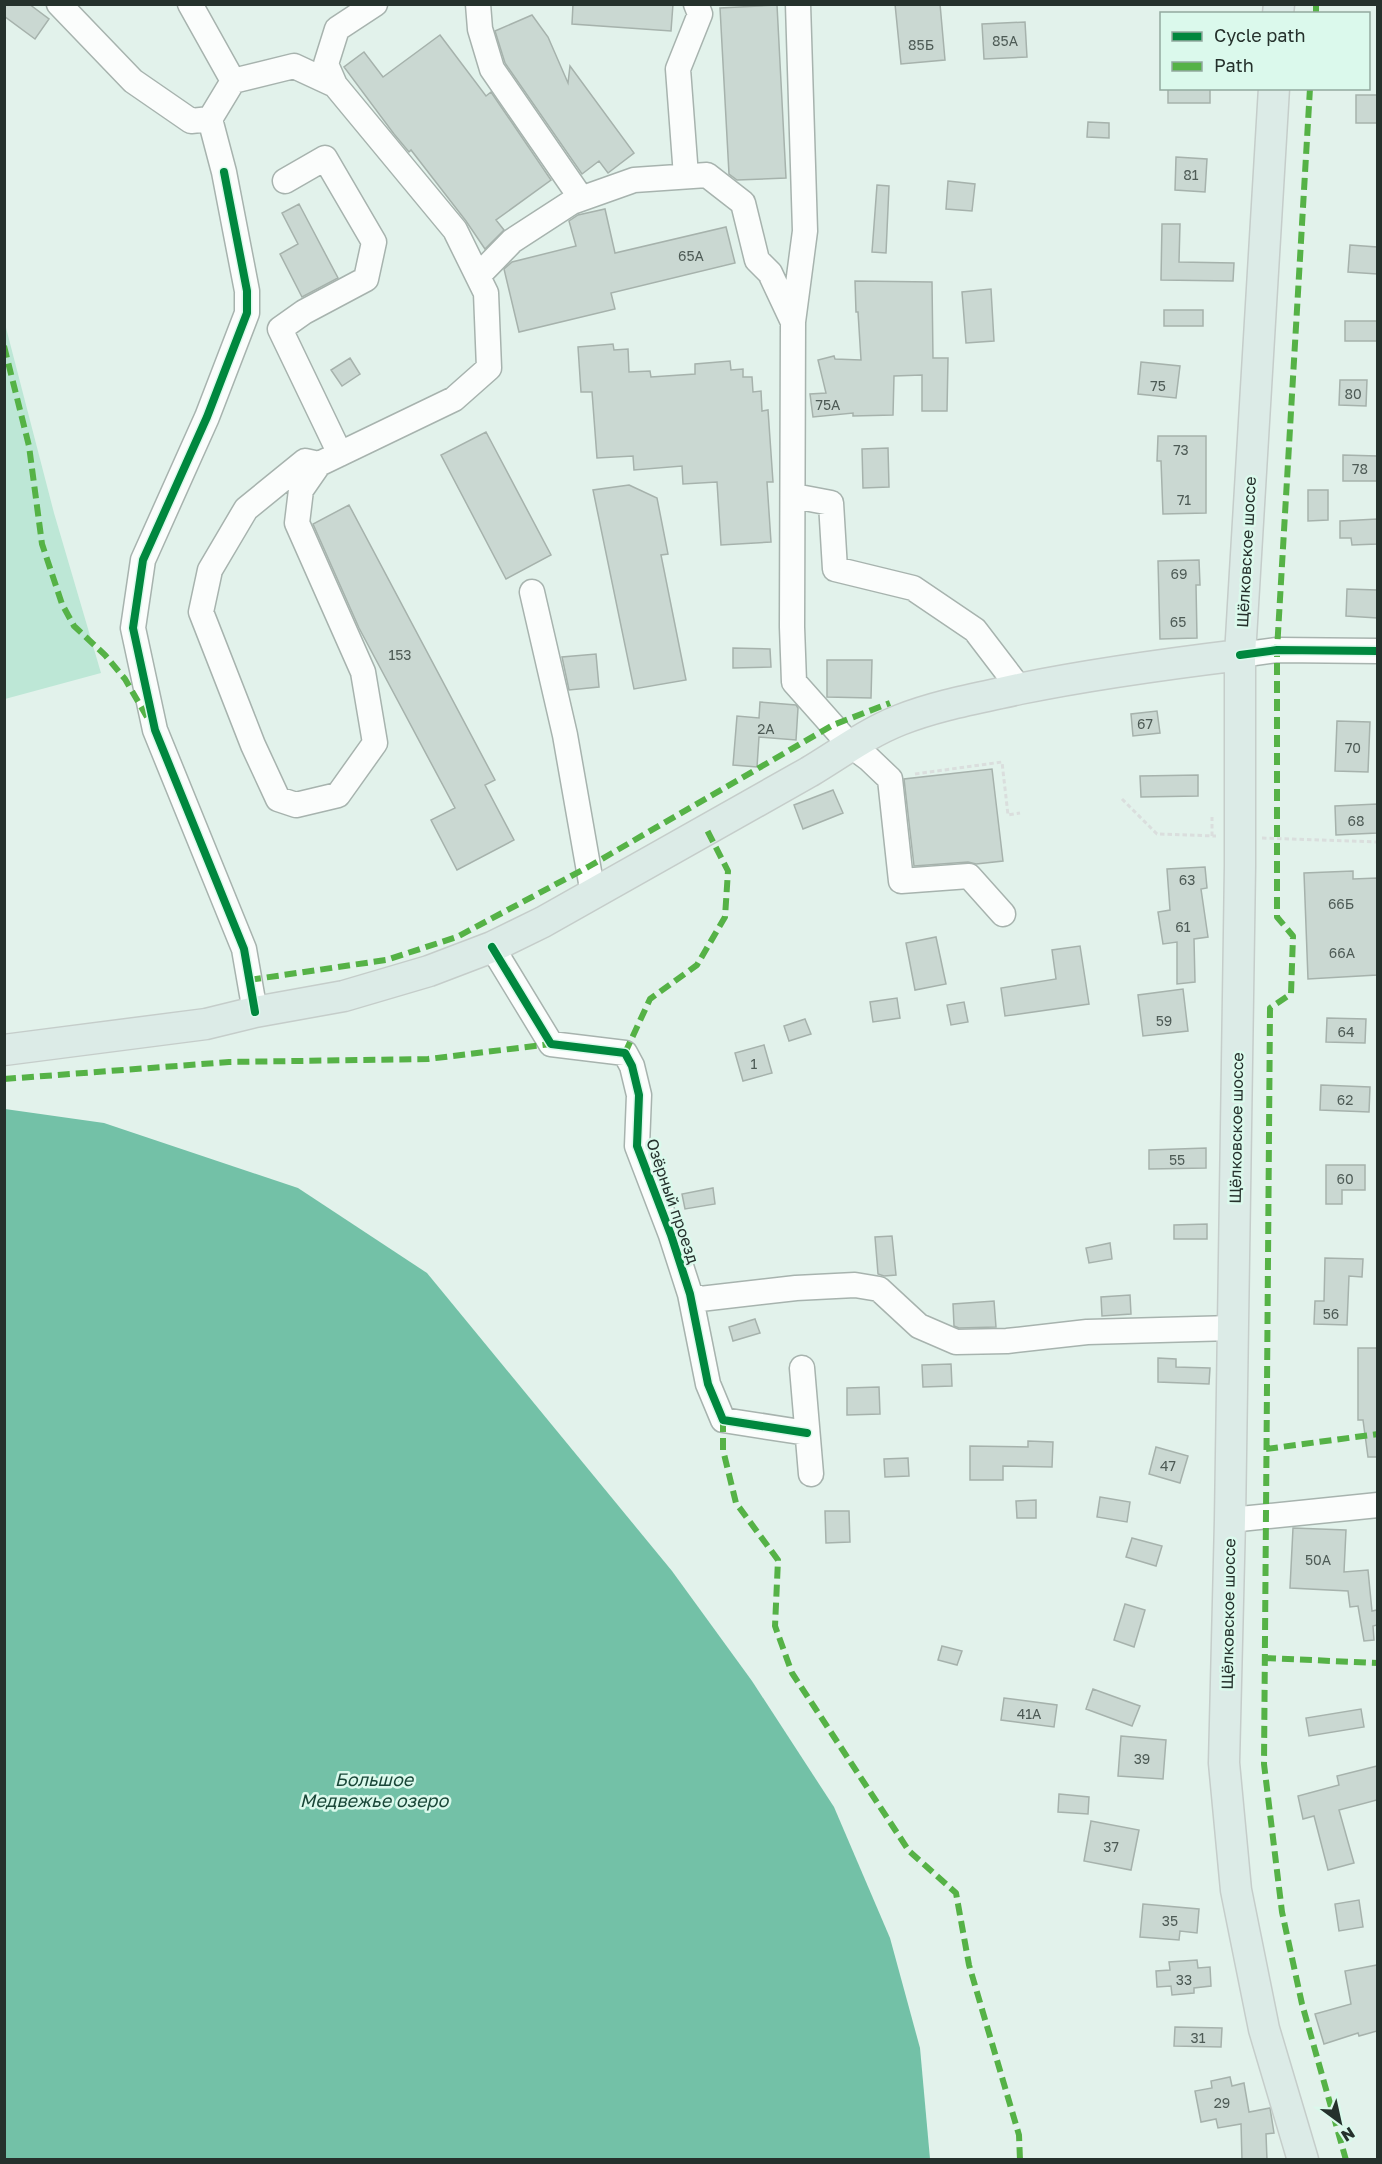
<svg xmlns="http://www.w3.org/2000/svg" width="1382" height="2164" font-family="'Golos Text',sans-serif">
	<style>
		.green { fill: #bde7d6 }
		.water { fill: #73c1a7 }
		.building { fill: #cad8d2; stroke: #a6b2ac; stroke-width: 1.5 }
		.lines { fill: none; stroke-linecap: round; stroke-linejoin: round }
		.minor-casing { stroke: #a7b3ae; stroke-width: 27 }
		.major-casing { stroke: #c5cdca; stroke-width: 33 }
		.path { stroke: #dadedd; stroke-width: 3; stroke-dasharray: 4.5 3; stroke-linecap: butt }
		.minor { stroke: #fbfdfc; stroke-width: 24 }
		.major { stroke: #dcebe7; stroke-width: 30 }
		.quiet { stroke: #55b246; stroke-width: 6; stroke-dasharray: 12 6; stroke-linecap: butt }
		.cycleway-casing { stroke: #dbf9ec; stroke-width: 11 }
		.cycleway { stroke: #00873e; stroke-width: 8 }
		.labels { text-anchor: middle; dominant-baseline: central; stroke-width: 5; stroke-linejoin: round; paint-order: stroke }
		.number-label { font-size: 14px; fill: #4e5b56 }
		.street-label { font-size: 16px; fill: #25312c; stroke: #dbf9ec }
		.water-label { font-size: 18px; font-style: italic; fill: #1a4738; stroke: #dbf9ec }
	</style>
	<rect width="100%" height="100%" fill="#e2f2eb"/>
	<path class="green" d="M4,320L54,513L101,673L5,699Z"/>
	<path class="water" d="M5,1109L104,1123L298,1188L427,1273L672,1571L752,1681L834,1807L890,1938L920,2048L930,2159H5Z"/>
	<path class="building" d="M4,4H29L49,19L35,39L4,16Z
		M573,4H673L671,31L572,24Z
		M895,4H940L945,60L901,64Z
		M777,5L786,178L737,180L729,174L720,8Z
		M532,15L548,37L568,83L570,66L634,153L608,173L599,161L582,174L505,63L495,31Z
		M1025,22L1027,57L984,59L982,24Z
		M440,35L486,96L491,92L551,180L496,220L504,230L485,249L466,221L411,150L409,152L394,134L344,67L364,52L383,77Z
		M1168,88H1210V103H1168Z
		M1356,95H1377V123H1356Z
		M1088,122L1109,123V138L1087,137Z
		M1176,157L1207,159L1205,192L1175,190Z
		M948,181L975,184L972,211L946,209Z
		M877,185L889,186L886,253L872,252Z
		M299,204L338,278L302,297L280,254L298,244L282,213Z
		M605,209L615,253L726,227L735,263L611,293L615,309L519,332L504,269L512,262L576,246L569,221L578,215Z
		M1162,224H1180L1179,262L1234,263L1233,281L1161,280Z
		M1350,245L1377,247V274L1348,272Z
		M855,281L932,282L933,358H948L947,411H922V375L894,376L893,415L853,416V413L813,417L810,394L826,393L818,360L834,356L835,359L861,360L858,312H856Z
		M991,289L994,341L966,343L962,292Z
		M1164,310H1203V326H1164Z
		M1345,321H1377V341H1345Z
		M613,344L614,350L628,349L629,372L650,371L651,377L695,374V364L730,361L731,370L743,369V377H752L753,392L761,391L762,411L768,410L773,482H767L771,542L721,545L717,482L683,484L682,466L634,470L633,456L597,458L592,392H581L578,347Z
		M350,358L360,374L342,386L331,370Z
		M1141,362L1180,366L1176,398L1138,394Z
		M1340,380H1367L1366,406L1339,405Z
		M486,432L551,555L506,579L441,455Z
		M1158,436H1206V513L1163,514L1161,461H1157Z
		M888,448L889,487L863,488L862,449Z
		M1343,455L1377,456V481H1343Z
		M629,485L657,498L668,554L661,555L686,680L634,689L593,490Z
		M1308,490H1328V520L1308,521Z
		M349,505L495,780L485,785L514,840L457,870L431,820L455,808L359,628L313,524Z
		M1377,519V544L1352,545L1351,538H1340V521Z
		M1199,560L1200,585H1196L1197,638L1160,639L1158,561Z
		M1347,589L1377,590V618L1346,616Z
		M733,648L770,649L771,667L733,668Z
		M596,654L599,687L569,690L562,657Z
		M827,660H872L871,698L827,697Z
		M760,702L796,705L798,708L796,740L759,737L757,767L733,765L737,716L759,718Z
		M1157,711L1160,733L1133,736L1131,714Z
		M1337,721L1370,722L1368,772L1335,771Z
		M992,769L1003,861L976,864L968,862L914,866L904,779Z
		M1198,775V796L1141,797L1140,776Z
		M833,790L843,813L803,829L794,805Z
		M1377,804V833L1336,835L1335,806Z
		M1205,867L1207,888L1201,889L1208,937L1194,939L1195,982L1177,984V942L1163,944L1158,912L1170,910L1167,869Z
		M1353,871V879L1377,878V975L1308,979L1304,873Z
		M936,937L946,984L915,990L906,943Z
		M1080,946L1089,1004L1005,1016L1001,988L1056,979L1052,950Z
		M1183,989L1188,1031L1143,1036L1138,995Z
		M897,998L900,1018L873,1022L870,1002Z
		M964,1002L968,1022L951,1025L947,1005Z
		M1327,1018L1366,1019L1365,1043L1326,1042Z
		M805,1019L811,1034L789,1041L784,1026Z
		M764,1045L772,1073L743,1081L735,1053Z
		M1321,1085L1370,1087L1369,1112L1320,1110Z
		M1206,1148V1168L1149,1169V1150Z
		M1326,1165H1365V1190H1342V1204H1326Z
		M713,1188L715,1204L685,1209L682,1194Z
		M1207,1224V1239H1174V1225Z
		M892,1236L896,1275L884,1276L878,1274L875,1237Z
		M1110,1243L1112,1259L1089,1263L1086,1248Z
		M1325,1258L1363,1259L1362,1277L1349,1276L1347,1325L1314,1324L1315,1301H1324Z
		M1130,1295L1131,1314L1102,1316L1101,1297Z
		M994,1301L996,1327L959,1328L954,1326L953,1304Z
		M755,1319L760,1333L733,1341L729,1327Z
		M1358,1348H1377V1457H1368L1363,1420H1358Z
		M1158,1358L1176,1359V1367L1210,1368L1209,1384L1158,1382Z
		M951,1364L952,1386L923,1387L922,1365Z
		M879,1387L880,1414L847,1415V1388Z
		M1028,1441L1053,1442L1052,1467L1003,1466V1480H970V1446L1028,1447Z
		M1156,1447L1188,1456L1180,1483L1149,1474Z
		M908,1458L909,1476L885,1477L884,1459Z
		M1100,1497L1130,1502L1127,1522L1097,1517Z
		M1036,1500V1518H1017L1016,1501Z
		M825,1511H849L850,1542L826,1543Z
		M1293,1528L1346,1530L1344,1572L1368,1570L1372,1611L1377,1610V1625L1373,1626L1374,1640L1364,1641L1358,1606L1350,1607L1348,1591L1290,1588Z
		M1132,1538L1162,1546L1156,1566L1126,1557Z
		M1125,1604L1145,1610L1134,1647L1114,1640Z
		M942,1646L962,1651L957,1665L938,1660Z
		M1093,1689L1140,1706L1132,1726L1086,1709Z
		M1004,1698L1057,1705L1054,1727L1001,1720Z
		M1361,1709L1364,1727L1309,1736L1306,1718Z
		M1121,1736L1166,1740L1163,1779L1118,1776Z
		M1377,1766V1800L1339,1810L1354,1863L1328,1870L1314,1816L1303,1819L1298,1796L1339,1785L1337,1776Z
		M1059,1794L1089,1797L1088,1814L1058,1812Z
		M1091,1821L1139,1830L1131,1870L1084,1861Z
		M1359,1900L1363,1927L1339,1931L1335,1904Z
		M1143,1904L1199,1909L1197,1933L1180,1931L1179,1940L1140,1937Z
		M1197,1960L1198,1968L1210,1967L1211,1986L1194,1988V1993L1172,1995L1171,1986L1157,1987L1156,1971L1170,1970L1169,1962Z
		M1377,1965V2031L1359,2036L1358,2033L1324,2044L1315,2014L1351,2004L1345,1971Z
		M1175,2027L1222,2028L1221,2047L1174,2046Z
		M1230,2077L1232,2086L1244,2083L1249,2112L1270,2108L1274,2133L1266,2134L1267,2160H1242L1241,2124L1218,2128L1216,2119L1201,2122L1195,2091L1212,2088L1211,2081Z"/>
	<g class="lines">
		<g class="minor-casing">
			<path id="minor" d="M59,4L133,81L191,121L210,119
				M190,4L233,81
				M478,4L480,29L492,69L581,198
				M798,4L805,231L793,322L792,627L794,682L850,745L869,759L890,779L901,881L969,876L1003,914
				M335,85L326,64L337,29L375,4
				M686,176L678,69L700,14L696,4
				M285,181L325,158L374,242L366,279L304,312L280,329L340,454
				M478,276L512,241L572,202L634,180L707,175L743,203L757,260L770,273L793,322
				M794,496L831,503L835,569L913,588L975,630L1020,689
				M532,592L565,735L593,894
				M1240,655L1277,650L1378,651
				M492,947L551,1044L625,1053L632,1066L639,1095L637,1146L671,1235L690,1294L708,1384L723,1420L807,1433
				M255,1012L244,949L155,730L133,628L143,560L207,417L247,313V291L224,172L210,119L233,81L294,66L335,85L455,230L486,293L489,368L454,399L319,464L301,490L297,523L363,672L375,743L338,795L296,805L278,799L253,745L201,612L210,570L246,509L305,461L319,464
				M690,1294L700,1299L796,1288L855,1285L879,1289L919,1326L956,1342L1007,1341L1087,1332L1233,1328
				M802,1368L811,1474
				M1230,1520L1378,1505"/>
		</g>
		<g class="major-casing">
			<path id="major" d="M1278,14L1279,4
				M1274,88L1240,655V866L1230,1520L1224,1763L1236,1890L1264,2029L1303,2160
				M4,1050L206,1024L255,1012L344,996L429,971L492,947L543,922L809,772C839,754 867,733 900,720C938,705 979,698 1019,689C1092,674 1166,664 1240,655"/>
		</g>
		<path class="path" d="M915,774L1002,762L1008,815L1020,813
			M1122,799L1157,834L1216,836
			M1212,836V817
			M1262,838L1378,842"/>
		<use href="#minor" class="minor"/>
		<use href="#major" class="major"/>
		<path class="quiet" d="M1316,14V4
			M1310,88L1277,650V917L1293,936L1291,994L1270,1008L1264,1764L1282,1912L1302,2004L1346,2160
			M4,346L29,446L42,544L62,604L74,626L105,655L125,679L147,717
			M249,980L386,960L457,937L588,867L833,725L890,703
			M625,1053L650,999L697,965L725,917L728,871L707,830
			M4,1079L229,1062L428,1059L551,1044
			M723,1420V1450L736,1503L778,1560L775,1626L792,1673L909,1851L956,1893L969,1965L1019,2135L1020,2160
			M1266,1449L1378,1434
			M1264,1658L1378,1663"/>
		<g class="cycleway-casing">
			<path id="cycleway" d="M224,172L247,291V313L207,417L143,560L133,628L155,730L244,949L255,1012
				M1240,655L1277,650L1378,651
				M492,947L551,1044L625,1053L632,1066L639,1095L637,1146L671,1235L690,1294L708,1384L723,1420L807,1433"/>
		</g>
		<use href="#cycleway" class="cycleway"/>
	</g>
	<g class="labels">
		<g class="number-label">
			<text x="1005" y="40">85А</text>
			<text x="921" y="44">85Б</text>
			<text x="1191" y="174">81</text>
			<text x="691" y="255">65А</text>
			<text x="1158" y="385">75</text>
			<text x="1353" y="393">80</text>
			<text x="828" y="404">75А</text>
			<text x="1181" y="449">73</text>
			<text x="1360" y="468">78</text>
			<text x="1184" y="499">71</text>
			<text x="1179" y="573">69</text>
			<text x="1178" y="621">65</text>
			<text x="400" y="654">153</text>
			<text x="1145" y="723">67</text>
			<text x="766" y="728">2А</text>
			<text x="1353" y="747">70</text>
			<text x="1356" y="820">68</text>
			<text x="1187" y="879">63</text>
			<text x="1341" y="903">66Б</text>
			<text x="1183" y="926">61</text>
			<text x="1342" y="952">66А</text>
			<text x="1164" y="1020">59</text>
			<text x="1346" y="1031">64</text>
			<text x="754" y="1063">1</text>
			<text x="1345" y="1099">62</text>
			<text x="1177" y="1159">55</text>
			<text x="1345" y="1178">60</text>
			<text x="1331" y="1313">56</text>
			<text x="1168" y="1465">47</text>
			<text x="1318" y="1559">50А</text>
			<text x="1029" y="1713">41А</text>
			<text x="1142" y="1758">39</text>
			<text x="1111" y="1846">37</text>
			<text x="1170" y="1920">35</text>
			<text x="1184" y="1979">33</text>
			<text x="1198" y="2037">31</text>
			<text x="1222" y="2102">29</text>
		</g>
		<g class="street-label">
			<text transform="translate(1246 552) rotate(-87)">Щёлковское шоссе</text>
			<text transform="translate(1236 1128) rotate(-89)">Щёлковское шоссе</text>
			<text transform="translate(673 1201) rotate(71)">Озёрный проезд</text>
			<text transform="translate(1228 1614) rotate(-89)">Щёлковское шоссе</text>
		</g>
		<g class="water-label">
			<text x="374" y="1779">Большое<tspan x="374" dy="21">Медвежье озеро</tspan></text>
		</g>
	</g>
	<rect width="1382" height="2164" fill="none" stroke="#25312c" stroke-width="12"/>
	<rect x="1160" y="12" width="210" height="78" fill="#dbf9ec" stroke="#92a99f" stroke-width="1.5"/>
	<rect x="1172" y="32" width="30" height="9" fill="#00873e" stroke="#92a99f" stroke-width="1.5"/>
	<text x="1214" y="42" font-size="18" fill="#25312c">Cycle path</text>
	<rect x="1172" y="62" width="30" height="9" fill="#55b246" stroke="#92a99f" stroke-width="1.5"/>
	<text x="1214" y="72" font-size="18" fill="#25312c">Path</text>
	<g transform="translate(1340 2122) rotate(147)" stroke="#dbf9ec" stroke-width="4.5" paint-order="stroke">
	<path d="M0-4.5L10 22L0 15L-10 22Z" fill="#25312c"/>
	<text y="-9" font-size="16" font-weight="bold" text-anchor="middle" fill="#25312c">N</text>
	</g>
</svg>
